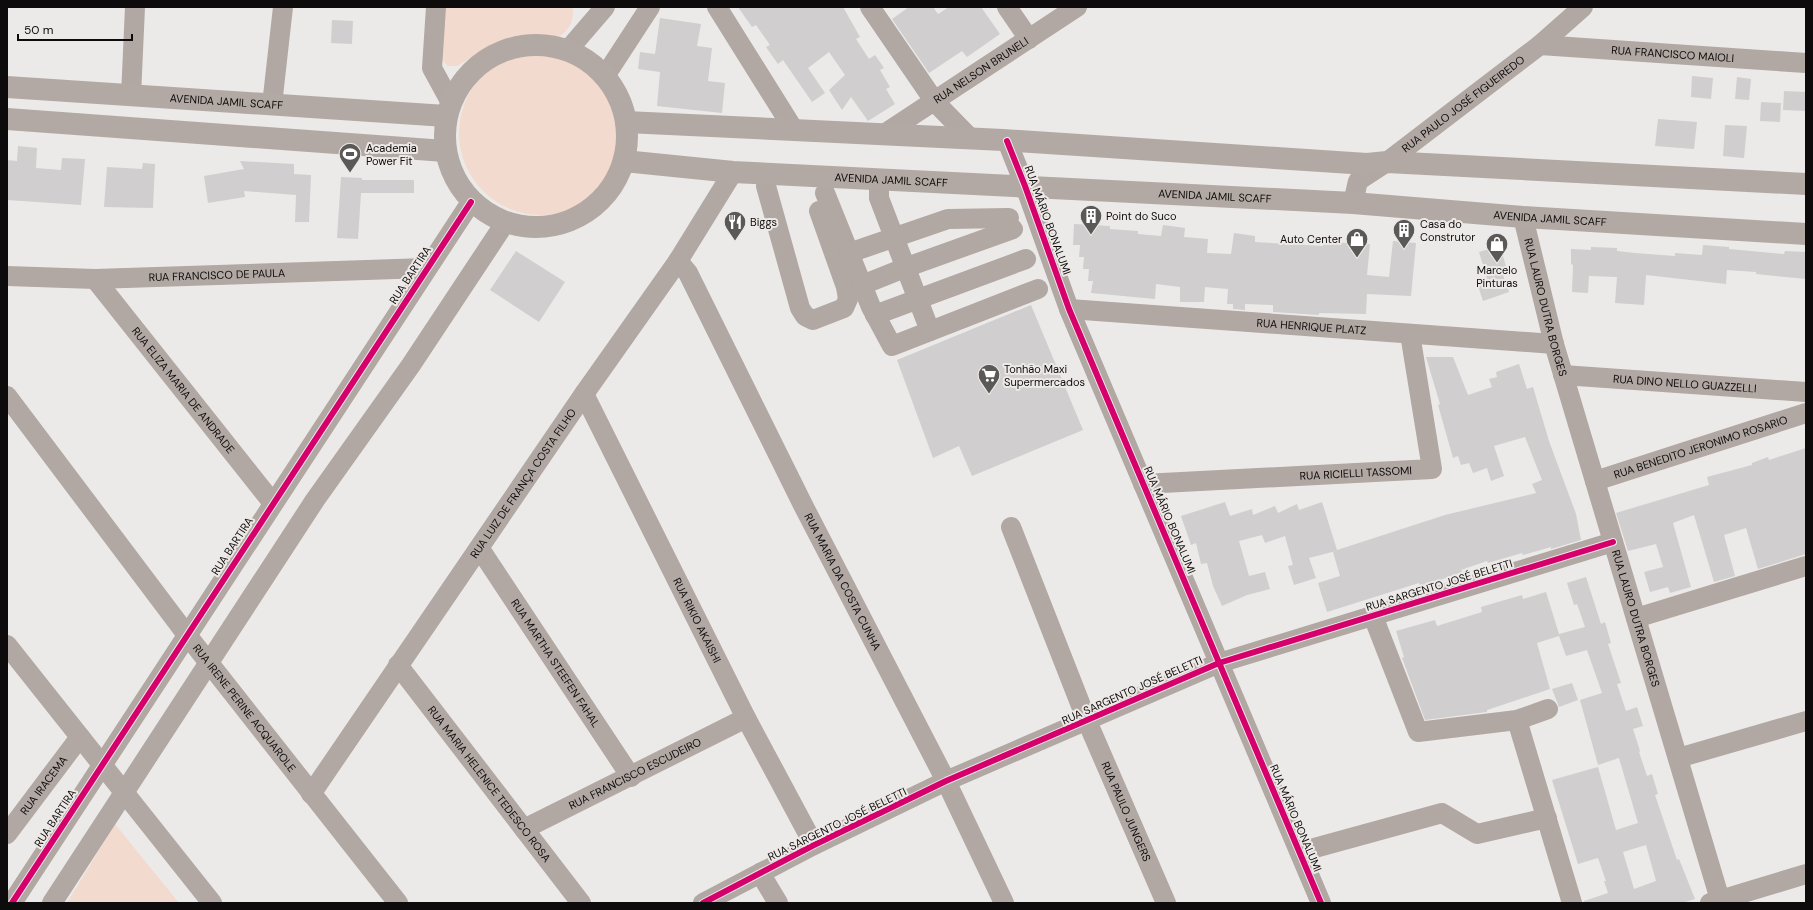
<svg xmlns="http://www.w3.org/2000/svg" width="1813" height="910" font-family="'DM Sans',sans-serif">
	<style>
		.green { fill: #f3dace }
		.building { fill: #d0cece; fill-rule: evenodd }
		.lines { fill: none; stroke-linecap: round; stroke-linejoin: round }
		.minor { stroke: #b1a7a3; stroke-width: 20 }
		.major { stroke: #b3a9a4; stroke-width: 22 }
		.cycleway-casing { stroke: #ede9e7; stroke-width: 8 }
		.cycleway { stroke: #d6006c; stroke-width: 6 }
		.labels { text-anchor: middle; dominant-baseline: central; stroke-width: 4; stroke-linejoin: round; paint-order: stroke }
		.street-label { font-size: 11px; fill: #0d0b0b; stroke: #ede9e7 }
		.poi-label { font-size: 11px; fill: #0d0b0b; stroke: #ede9e7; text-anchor: start }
	</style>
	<rect width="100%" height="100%" fill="#eceae8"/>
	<path class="green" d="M445,7H573C573,25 570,28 557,39H535L507,41L481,52L457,66H448L442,60Z
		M459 133a82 82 0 1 1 164 0a82 82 0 1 1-164 0Z
		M115,824L179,903H67Z"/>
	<path class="building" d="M738,7H843L860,37L856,39L869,59L875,55L884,68L880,70L890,87L886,89L895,104L868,121L851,97L842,110L829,90L845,75L829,52L808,68L825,93L812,102L783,60L778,64L766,47L770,45L756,25L752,27Z
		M909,7H933L938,14L949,7H981L1000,34L967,57L962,51L929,73L892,19Z
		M660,18L701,24L697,46L712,48L708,81L725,83L722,113L657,106L660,72L638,69L640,52L655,54Z
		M332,20L353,21L352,44L331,43Z
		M1692,76L1713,78L1711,99L1691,97Z
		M1737,77L1751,79L1749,100L1735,99Z
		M1784,91L1806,92V111L1783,110Z
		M1761,102L1781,103L1780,122L1760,121Z
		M1658,119L1697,122L1694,149L1655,146Z
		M1725,125L1747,126L1744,158L1723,156Z
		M18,146L37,148L36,168L61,170L62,158L85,159L81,205L7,200V160L17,161Z
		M240,161L294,164V174L311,175L309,222H295L296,195L244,191L245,197L208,203L204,176L244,169Z
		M143,163L155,164L153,208L104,207L107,167L142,169Z
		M341,177L362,178V180H414V193H361L358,239L337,238Z
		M1074,224L1110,226V229L1138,231V234L1161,236L1163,225L1185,228L1184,237L1208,239L1207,253L1231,254L1234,233L1255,236V242L1323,246V242L1370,244L1367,275L1389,277L1393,241L1416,243L1411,296L1367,294L1366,314L1319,313V315L1273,312V305L1245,304V310L1233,309V304H1227L1228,289L1205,287L1204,302H1180V287L1156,284L1155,299L1091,293L1093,281H1088L1089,269H1083L1084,257H1079L1080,245H1073Z
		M1703,245L1729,247V249L1784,254L1785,251L1806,252V279L1756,274V272L1727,270L1726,284L1646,275L1644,305L1615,303L1617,277L1589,276L1588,293L1572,292L1573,265L1571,264V249L1591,250V247L1617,248V251L1635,253L1675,256V253L1702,255Z
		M1500,246L1508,273L1503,275L1509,292L1483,301L1478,286L1488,282L1479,252Z
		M516,251L565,282L539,322L490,290Z
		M1031,305L1083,430L972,476L959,446L933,458L897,360Z
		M1426,357H1453L1468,395L1492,387L1489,379L1497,377L1496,372L1519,364L1527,389L1533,387L1549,441L1576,514L1581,540L1551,549V547L1523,555L1522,553L1488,563L1487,561L1461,570L1462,572L1440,580L1420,586L1419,583L1327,612L1318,583L1340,576L1333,552L1336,551L1309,558L1316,578L1294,585L1288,566L1293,565L1285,536L1265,543L1262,535L1239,541L1249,576L1265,572L1270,589L1247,595L1222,606L1213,586L1207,563L1201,564L1196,543L1191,545L1181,516L1225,502L1230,516L1252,509L1253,515L1275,506L1278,513L1297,504L1299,510L1322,502L1337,550L1445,515L1536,493L1532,484L1542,480L1525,437L1494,446L1504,476L1491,481L1487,468L1473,473L1469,463L1461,465L1458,456L1453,458L1438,405L1440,404Z
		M1806,448V554L1758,569L1746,528L1724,535L1735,576L1714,582L1694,515L1673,523L1691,587L1670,593L1668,587L1650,592L1644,572L1663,567L1656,544L1628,551L1616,513L1709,485L1707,477L1752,465V463L1768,457L1769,460Z
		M1586,577L1601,624L1605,622L1611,643L1608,644L1621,683L1617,684L1626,711L1637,707L1643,726L1633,729L1640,751L1639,752L1647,776L1652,774L1658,794L1655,795L1677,860L1679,859L1695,899L1682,903H1584V901L1608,893L1604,881H1606L1598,858L1578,864L1552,780L1598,767L1616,830L1638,823L1619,758L1598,765L1580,700L1602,693L1587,650L1566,656L1559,636L1537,643L1550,689L1487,710V712L1425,720L1402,658L1404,657L1396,631L1435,620L1437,626L1482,612L1481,607L1522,595L1523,599L1546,592L1559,634L1585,627L1577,604L1574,605L1567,583ZM1646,845L1656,881L1634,889L1623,852Z
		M1572,683L1578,700L1559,707L1552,689Z"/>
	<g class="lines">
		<g class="minor">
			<path d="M436,7L432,68L450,101"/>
			<path d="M717,7L794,130"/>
			<path d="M870,7L935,102L971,139"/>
			<path d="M1007,7L1029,39"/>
			<path id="s1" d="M1540,45L1806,63"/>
			<path d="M568,50L605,7"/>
			<path d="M605,76L650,7"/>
			<path d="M131,96L135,7"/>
			<path d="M272,105L283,7"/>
			<path id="s2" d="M884,134L1077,7"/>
			<path d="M1007,141L1025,186L1069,309L1321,903"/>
			<path d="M879,179V198L930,331"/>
			<path d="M766,186L800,308L805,316L813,320L844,308L848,299L846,287L819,211"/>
			<path d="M825,193L871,307L892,346L1038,289"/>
			<path id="s3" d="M1353,203L1358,181L1387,162L1540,45L1583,7"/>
			<path id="s4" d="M1523,217L1554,344L1721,903"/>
			<path d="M849,253L948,219L1009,218"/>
			<path id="s5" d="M678,261L688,273L803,505L946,781L1004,903"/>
			<path id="s6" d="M7,276L95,279L426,268"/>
			<path id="s7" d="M95,279L272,502"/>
			<path d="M862,285L907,267L1013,229"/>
			<path id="s8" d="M1069,309L1554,344"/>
			<path d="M875,315L1026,259"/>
			<path id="s9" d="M1563,375L1806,392"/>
			<path id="s10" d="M584,394L746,718L814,845"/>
			<path id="s11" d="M7,396L187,635L398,903"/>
			<path id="s12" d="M1595,481L1806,413"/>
			<path id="s13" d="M1143,484L1432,469L1410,334"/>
			<path id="s14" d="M1011,527L1087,721L1166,903"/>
			<path id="s15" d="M480,549L631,777"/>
			<path d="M1373,616L1418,732L1517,720L1548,709"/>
			<path d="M1636,618L1806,566"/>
			<path d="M7,645L212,903"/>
			<path id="s16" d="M398,665L581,903"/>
			<path d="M1517,720L1572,903"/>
			<path d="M1678,758L1806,721"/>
			<path id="s17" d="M311,794L584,394L678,261L733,172"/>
			<path id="s18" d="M524,829L746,718"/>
			<path id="s19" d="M7,834L80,737"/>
			<path d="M1300,852L1442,813L1477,834L1547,818"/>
			<path d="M760,873L778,903"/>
			<path d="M12,903L471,202"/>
			<path d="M52,903L315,500L411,365L505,223"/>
			<path d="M703,903L814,845L946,781L1219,663L1613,542"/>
			<path d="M1710,903L1806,874"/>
		</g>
		<g class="major">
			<circle cx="536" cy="136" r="91"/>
			<path id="s20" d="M7,87L446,116"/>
			<path d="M7,119L445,151"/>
			<path d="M626,122L1003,140L1367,164L1387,162L1806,184"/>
			<path id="s21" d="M624,161L733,172L1353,203L1523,217L1806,234"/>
		</g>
		<g class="cycleway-casing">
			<path id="cycleway" d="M1007,141L1025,186L1069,309L1321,903
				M12,903L471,202
				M703,903L814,845L946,781L1219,663L1613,542"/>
		</g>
		<use href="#cycleway" class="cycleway"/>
	</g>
	<defs>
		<g id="stadium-pin" transform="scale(1.15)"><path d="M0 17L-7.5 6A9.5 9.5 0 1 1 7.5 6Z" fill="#5b5958" stroke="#ede9e7"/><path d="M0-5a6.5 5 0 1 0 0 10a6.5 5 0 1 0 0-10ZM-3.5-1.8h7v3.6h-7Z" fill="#fff"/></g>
		<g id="building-pin" transform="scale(1.15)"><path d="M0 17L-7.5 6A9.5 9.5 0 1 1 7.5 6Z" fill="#5b5958" stroke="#ede9e7"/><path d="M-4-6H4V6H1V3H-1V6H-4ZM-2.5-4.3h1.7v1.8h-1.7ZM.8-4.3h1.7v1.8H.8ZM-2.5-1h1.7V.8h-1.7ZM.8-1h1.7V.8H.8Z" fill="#fff"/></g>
		<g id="restaurant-pin" transform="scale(1.15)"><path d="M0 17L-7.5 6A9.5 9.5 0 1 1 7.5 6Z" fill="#5b5958" stroke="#ede9e7"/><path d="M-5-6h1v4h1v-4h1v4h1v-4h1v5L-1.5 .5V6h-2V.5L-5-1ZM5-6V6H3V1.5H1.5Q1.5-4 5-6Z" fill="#fff"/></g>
		<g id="shop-pin" transform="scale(1.15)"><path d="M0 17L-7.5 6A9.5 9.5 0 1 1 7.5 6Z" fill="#5b5958" stroke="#ede9e7"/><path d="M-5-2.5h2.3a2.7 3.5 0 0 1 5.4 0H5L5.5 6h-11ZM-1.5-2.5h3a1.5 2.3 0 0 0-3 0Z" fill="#fff"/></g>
		<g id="supermarket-pin" transform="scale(1.15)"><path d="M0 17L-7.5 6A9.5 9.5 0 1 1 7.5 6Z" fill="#5b5958" stroke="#ede9e7"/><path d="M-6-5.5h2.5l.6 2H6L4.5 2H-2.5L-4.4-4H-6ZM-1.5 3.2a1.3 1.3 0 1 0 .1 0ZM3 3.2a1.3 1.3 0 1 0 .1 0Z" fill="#fff"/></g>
	</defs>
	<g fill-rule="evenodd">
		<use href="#stadium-pin" x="350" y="154"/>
		<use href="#building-pin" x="1091" y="216"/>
		<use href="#restaurant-pin" x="735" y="222"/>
		<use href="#building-pin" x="1404" y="230"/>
		<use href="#shop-pin" x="1357" y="239"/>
		<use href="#shop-pin" x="1497" y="244"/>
		<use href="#supermarket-pin" x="989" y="375"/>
	</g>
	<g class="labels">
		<g class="street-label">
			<text stroke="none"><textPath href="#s1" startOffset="133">RUA FRANCISCO MAIOLI</textPath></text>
			<text stroke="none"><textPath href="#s2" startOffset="116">RUA NELSON BRUNELI</textPath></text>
			<text stroke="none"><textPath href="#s20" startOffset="220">AVENIDA JAMIL SCAFF</textPath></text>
			<text stroke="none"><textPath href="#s3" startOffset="153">RUA PAULO JOSÉ FIGUEIREDO</textPath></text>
			<text stroke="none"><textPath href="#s21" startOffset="268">AVENIDA JAMIL SCAFF</textPath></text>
			<text stroke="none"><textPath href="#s21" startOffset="592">AVENIDA JAMIL SCAFF</textPath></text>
			<text stroke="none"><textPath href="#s21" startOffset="928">AVENIDA JAMIL SCAFF</textPath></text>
			<text transform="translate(1048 220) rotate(70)">RUA MÁRIO BONALUMI</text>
			<text stroke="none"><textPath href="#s6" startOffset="210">RUA FRANCISCO DE PAULA</textPath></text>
			<text transform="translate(410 275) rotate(-57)">RUA BARTIRA</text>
			<text stroke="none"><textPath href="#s4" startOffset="93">RUA LAURO DUTRA BORGES</textPath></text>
			<text stroke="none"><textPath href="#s8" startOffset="243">RUA HENRIQUE PLATZ</textPath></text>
			<text stroke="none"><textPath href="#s9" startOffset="122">RUA DINO NELLO GUAZZELLI</textPath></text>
			<text stroke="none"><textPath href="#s7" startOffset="142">RUA ELIZA MARIA DE ANDRADE</textPath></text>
			<text stroke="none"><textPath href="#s12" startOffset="111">RUA BENEDITO JERONIMO ROSARIO</textPath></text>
			<text stroke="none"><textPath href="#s13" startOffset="213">RUA RICIELLI TASSOMI</textPath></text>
			<text stroke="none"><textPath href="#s17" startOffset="376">RUA LUIZ DE FRANÇA COSTA FILHO</textPath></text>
			<text transform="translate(1170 520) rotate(67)">RUA MÁRIO BONALUMI</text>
			<text transform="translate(232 546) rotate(-57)">RUA BARTIRA</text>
			<text stroke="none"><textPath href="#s5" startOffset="361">RUA MARIA DA COSTA CUNHA</textPath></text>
			<text transform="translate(1439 585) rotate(-17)">RUA SARGENTO JOSÉ BELETTI</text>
			<text stroke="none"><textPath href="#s4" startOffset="417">RUA LAURO DUTRA BORGES</textPath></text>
			<text stroke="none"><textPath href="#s10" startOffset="253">RUA RIKIO AKAISHI</textPath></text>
			<text stroke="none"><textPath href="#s15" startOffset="137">RUA MARTHA STEEFEN FAHAL</textPath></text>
			<text transform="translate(1132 690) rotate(-24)">RUA SARGENTO JOSÉ BELETTI</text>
			<text stroke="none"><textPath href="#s11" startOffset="392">RUA IRENE PERINE ACQUAROLE</textPath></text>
			<text stroke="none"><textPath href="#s18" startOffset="124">RUA FRANCISCO ESCUDEIRO</textPath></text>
			<text stroke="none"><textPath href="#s16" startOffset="150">RUA MARIA HELENICE TEDESCO ROSA</textPath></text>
			<text stroke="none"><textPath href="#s19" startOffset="61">RUA IRACEMA</textPath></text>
			<text stroke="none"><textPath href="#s14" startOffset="307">RUA PAULO JUNGERS</textPath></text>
			<text transform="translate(55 818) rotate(-57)">RUA BARTIRA</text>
			<text transform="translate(1296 818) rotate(67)">RUA MÁRIO BONALUMI</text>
			<text transform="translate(837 824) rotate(-26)">RUA SARGENTO JOSÉ BELETTI</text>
		</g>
		<g class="poi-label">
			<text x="366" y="148">Academia<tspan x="366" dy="13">Power Fit</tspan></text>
			<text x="1106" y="216">Point do Suco</text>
			<text x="750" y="222">Biggs</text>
			<text x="1420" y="224">Casa do<tspan x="1420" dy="13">Construtor</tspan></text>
			<text x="1342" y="239" text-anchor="end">Auto Center</text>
			<text x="1497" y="270" text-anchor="middle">Marcelo<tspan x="1497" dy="13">Pinturas</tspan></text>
			<text x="1004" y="369">Tonhão Maxi<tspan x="1004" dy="13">Supermercados</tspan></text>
		</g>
	</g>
	<rect width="1813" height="910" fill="none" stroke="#0d0b0b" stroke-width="16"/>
	<path d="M18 34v6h114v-6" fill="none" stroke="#0d0b0b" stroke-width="2"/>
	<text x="24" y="34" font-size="12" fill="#0d0b0b" stroke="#ede9e7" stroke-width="3" paint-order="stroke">50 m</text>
</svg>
